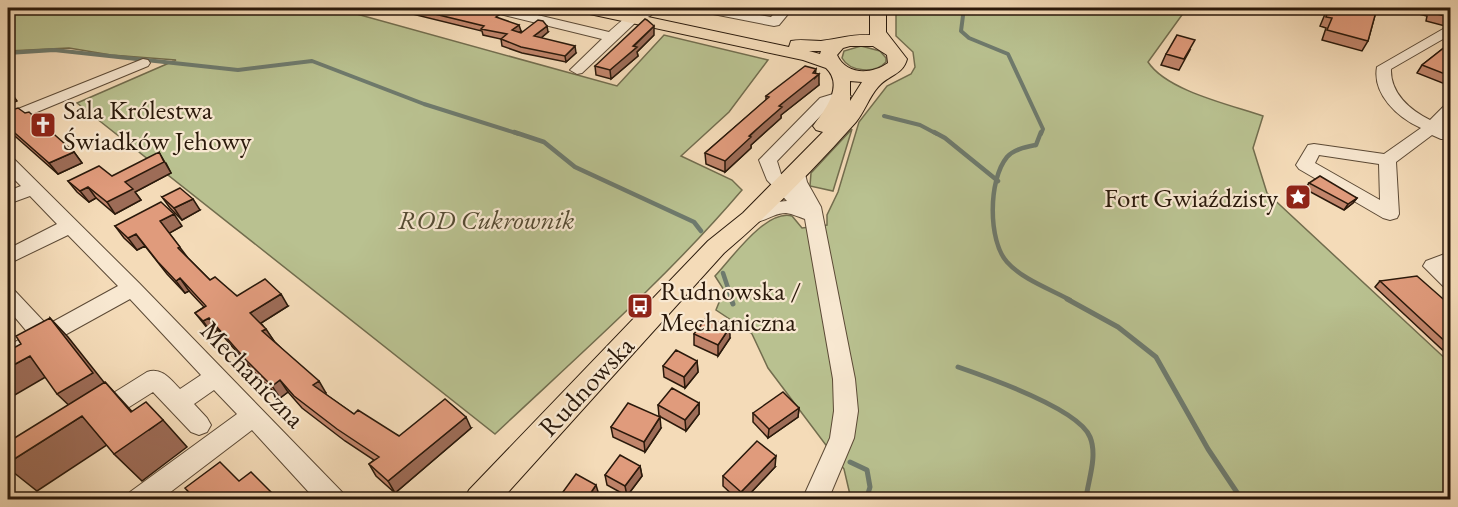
<svg xmlns="http://www.w3.org/2000/svg" width="1458" height="507" font-family="'EB Garamond',serif">
	<style>
		.green { fill: #b9c190; stroke: #726d4e; stroke-width: 1.5 }
		.lines { fill: none; stroke-linecap: round; stroke-linejoin: round }
		.stream-far2 { stroke: #6e7a6d; stroke-width: 4 }
		.stream-far1 { stroke: #6e7a6d; stroke-width: 4.5 }
		.stream { stroke: #6e7a6d; stroke-width: 5 }
		.minor-casing { stroke: #5c4a36; stroke-width: 2 }
		.major-casing { stroke: #2a190b; stroke-width: 2 }
		.minor { fill: #f8e8d1; fill-rule: evenodd }
		.major { fill: #f4dbb8; fill-rule: evenodd }
		.wall { fill: #c1856b; stroke: #2a190b; stroke-width: 1.5 }
		.shaded-wall { fill: #9d6c57; stroke: #2a190b; stroke-width: 1.5 }
		.building { fill: #e09b7c; stroke: #2a190b; stroke-width: 1.5 }
		.labels { text-anchor: middle; dominant-baseline: central; stroke-width: 4.5; stroke-linejoin: round; paint-order: stroke }
		.poi-label { font-size: 27px; fill: #2a190b; stroke: #f8e8d1; text-anchor: start }
		.park-label { font-size: 27px; font-style: italic; fill: #554b33; stroke: #f8e8d1 }
		.street-label { font-size: 27px; fill: #2a190b; stroke: #f8e8d1 }
	</style>
	<rect width="100%" height="100%" fill="#f4dbb8"/>
	<filter id="stains"><feTurbulence type="fractalNoise" baseFrequency=".00333" numOctaves="4"/><feColorMatrix values="0 0 0 0 .2 0 0 0 0 .09 0 0 0 0 .02 0 0 0 .5 -.17"/></filter>
	<radialGradient id="worn" r=".72"><stop offset=".6" stop-color="#630" stop-opacity="0"/><stop offset="1" stop-color="#630" stop-opacity=".3"/></radialGradient>
	<path class="green" d="M8,8H335L617,86L664,35L768,60L729,112L681,156L732,180L742,190C667,278 579,355 495,434L77,103L176,60L111,55L69,48L8,51Z
		M896,8H1187L1148,62C1167,91 1231,105 1263,116L1253,148L1267,193L1450,363V499H851L844,469L768,368L752,334L716,310L724,290L715,276C732,258 766,209 792,216L802,228L827,225V215L838,192L859,122L887,86L911,74L915,67L913,52L896,36Z
		M861,46L880,51L886,58V62C875,74 850,72 842,58L844,51Z
		M852,129L833,191L810,186L811,173Z"/>
	<g class="lines">
		<path class="stream-far2" d="M964,8L961,31L969,38L1008,54L1043,129L1041,134
			M8,53L54,50L238,70L312,61L424,104L519,134
			M884,116L920,125L937,134"/>
		<path class="stream-far1" d="M514,132L544,142L575,167L694,222L701,231
			M934,132L945,138L998,181
			M1041,132L1036,145C1026,147 1014,149 1007,157C988,180 988,241 1007,262C1022,279 1050,289 1070,300
			M723,273L732,300"/>
		<path class="stream" d="M731,299L733,304
			M1067,299L1118,327L1156,357L1208,449L1242,500
			M958,367C987,377 1079,409 1090,437C1097,454 1090,475 1087,492L1094,500
			M850,462L867,470L870,487L866,500"/>
		<g class="minor-casing">
			<path id="minor" d="M486,8H508L609,32C624,18 638,6 659,8L650,16L637,21L582,73L577,74L570,70L602,39L488,11Z
				M696,8H721L771,17L779,8H793L779,25L774,26L703,12Z
				M1450,25V35L1391,69C1390,93 1410,110 1430,120L1444,106L1450,104V118L1443,125L1450,128V139H1441L1432,135L1396,162L1399,214L1397,218L1390,220L1383,218L1299,169L1296,165L1308,145L1314,144L1384,154L1421,128C1398,118 1372,94 1377,67ZM1319,155L1379,164L1380,200L1315,163Z
				M143,59L148,60L150,63L148,66L8,124V113Z
				M843,91L851,96L849,99L832,104L777,161L781,174L791,185L788,170L791,166H803L807,182L821,207L855,379L858,411L854,438L828,500H802L830,438L834,411L833,379L805,219C799,217 793,214 786,213C771,213 759,227 744,222L742,218C749,206 773,202 787,201L767,180L759,160L820,98Z
				M8,158L14,159L139,283L342,492L346,500H316L252,430L160,500H126L130,492L237,414L214,390L194,404L207,418L211,425L207,432L199,435L191,432L153,392L107,421L99,424L91,421L87,414L91,407L147,372C162,367 170,379 180,389L201,375L130,299L16,362L8,365V346L29,334L8,309V288L15,291L47,325L118,286L68,235L8,264V249L57,224L30,196L8,204V191L21,186L8,173Z
				M1450,252V267L1448,268L1450,270V288L1443,286L1423,266L1426,261Z"/>
		</g>
		<g class="major-casing">
			<path id="major" d="M577,8H606L789,47L791,41C801,39 810,41 821,41C838,39 853,34 870,35V8H886V32L907,59C903,75 888,75 878,87C869,97 865,111 856,122C815,168 771,213 724,253L501,500H464L469,490L708,241L743,213L823,132L816,130L813,126C824,111 845,86 826,68L803,60L585,13ZM850,46H873L887,55L888,63C871,75 846,75 837,55L843,48ZM809,51H821L820,54ZM850,81L862,82L850,101Z"/>
		</g>
		<use href="#minor" class="minor"/>
		<use href="#major" class="major"/>
	</g>
	<path class="wall" d="M388,8H469L500,19L521,31L519,32H548L541,38L576,53L566,62L522,53L502,46L501,39L483,35L482,31Z
		M1329,8H1377L1368,41L1362,51L1322,40L1326,28L1320,26L1325,14Z
		M1397,8H1450V23L1445,26L1426,21L1427,16L1397,9Z
		M654,35L637,52L638,56L611,79L596,75L595,66Z
		M1450,43V86L1417,73L1422,65Z
		M1190,50L1179,70L1161,65L1166,54Z
		M815,73L819,85L781,115V118L751,145V148L725,172L706,164L705,153L766,100V96Z
		M8,111L74,152L82,163L58,174L8,130Z
		M166,163L171,173L135,192L141,200L115,214L96,198L89,202L77,192L68,181L112,176Z
		M1309,183L1357,198L1353,203L1344,210L1305,189Z
		M162,197L200,210L182,220L170,208Z
		M115,226H182L169,233L188,258L210,280L237,296L288,306L261,323L274,341L326,393L325,394L354,414L399,436L471,428L395,493L376,476L369,464L374,460L345,441L302,408L288,392L280,398L254,372L218,330L212,334L195,313L204,307L189,291L185,293L167,274L145,246L137,250L124,238Z
		M1380,281L1450,305V357L1375,287Z
		M694,334L730,338L718,356L694,345Z
		M697,361L698,372L685,388L664,377L663,366Z
		M699,403V414L686,431L659,416L658,405Z
		M799,408L798,417L768,438L753,422V413Z
		M611,427L661,428L645,452L613,437Z
		M640,466L642,476L627,496L607,485L605,475Z
		M775,467L744,500H738L723,486V476Z"/>
	<path class="shaded-wall" d="M1450,17V23L1445,26Z
		M519,25L521,31L514,36L512,30Z
		M547,26L548,32L535,43L534,36Z
		M654,26V35L637,52L638,56L611,79L610,70Z
		M575,46L576,53L566,62L565,56Z
		M816,69L815,78L819,74V85L781,115V118L751,145V148L725,172V161Z
		M9,90L17,101L10,104L14,108L8,111V91Z
		M74,152L82,163L58,174L49,163Z
		M159,152L171,173L135,192L141,200L115,214L107,202L125,182Z
		M88,187L96,198L89,202L80,191Z
		M1357,198L1353,203L1344,210L1348,204Z
		M193,199L200,210L182,220L174,208Z
		M174,214L182,226L168,234L160,221Z
		M136,234L145,246L137,250L128,238Z
		M180,278L189,291L185,293L176,281Z
		M281,294L288,306L258,325L250,313Z
		M50,318L68,337L111,391L76,412L57,394Z
		M209,318L218,330L212,334L203,321Z
		M8,322L13,328L8,331Z
		M730,327V338L718,356V345Z
		M266,329L274,341L270,344L262,331Z
		M30,356L49,375L8,399V368Z
		M697,361L698,372L685,388L684,377Z
		M280,380L288,392L280,398L272,386Z
		M319,381L326,393L320,397L313,385Z
		M105,382L149,430L163,420L187,447L142,481L114,454L131,412Z
		M699,403V414L686,431L685,420Z
		M799,408L798,417L768,438L769,429Z
		M82,416L110,443L37,491L8,468V463Z
		M466,417L471,428L395,493L388,481Z
		M660,417L661,428L645,452L644,442Z
		M776,456L775,467L744,500H741V492Z
		M640,466L642,476L627,496L625,486Z
		M596,485L599,495L596,500H586Z"/>
	<path class="building" d="M410,8H469L499,15L496,17L519,25L512,30L521,33L538,20L543,21L547,26L534,36L575,46L565,56L521,47L501,39L507,34L481,29L484,26Z
		M1329,8H1377L1368,41L1327,30L1332,18L1326,17Z
		M1430,8H1450V17L1432,13V8Z
		M645,19L647,20L654,26L633,46L637,47L610,70L595,66Z
		M1177,35L1195,40L1184,59L1166,54Z
		M1450,43V76L1422,65Z
		M805,66L816,69L813,73L819,74L779,106L782,107L749,136L751,137L725,161L705,153L769,97L766,96Z
		M18,108L25,113L29,112L74,152L49,163L8,127V111Z
		M159,152L164,162L125,182L133,189L107,202L88,187L80,191L68,181L99,166L112,176Z
		M1320,176L1357,198L1348,204L1309,183Z
		M180,188L193,199L174,208L162,197Z
		M161,202L174,214L160,221L180,247L178,248L210,280L215,277L237,296L265,279L281,294L250,313L266,329L262,331L319,381L313,385L354,414L358,410L399,436L445,399L466,417L388,481L369,464L379,457L337,429L294,396L280,380L272,386L246,360L209,318L203,321L195,313L206,306L180,278L176,281L158,262L136,234L128,238L115,226Z
		M1417,276L1450,305V346L1380,281Z
		M707,317L730,327L718,345L694,334Z
		M50,318L93,373L57,394L30,356L8,368V351L21,344L16,336Z
		M676,350L697,361L684,377L663,366Z
		M105,382L131,412L146,402L163,420L114,454L82,416L8,463V442Z
		M672,388L699,403L685,420L658,405Z
		M783,392L799,408L769,429L753,413Z
		M628,403L660,417L644,442L611,427Z
		M757,441L776,456L741,492L723,476Z
		M620,455L640,466L625,486L605,475Z
		M220,462L239,481L251,472L279,500H221L218,497L215,500H196L185,488Z
		M576,474L596,485L586,500H567L560,496Z"/>
	<defs>
		<g id="church-square" transform="scale(1.35)"><rect x="-9" y="-9" width="18" height="18" rx="4" fill="#8f2418" stroke="#f8e8d1"/><path d="M-1.2-6h2.4v3.5h3.3v2.4h-3.3V6h-2.4V-.1h-3.3v-2.4h3.3Z" fill="#fff"/></g>
		<g id="sight-square" transform="scale(1.35)"><rect x="-9" y="-9" width="18" height="18" rx="4" fill="#8f2418" stroke="#f8e8d1"/><path d="M0-6L1.8-2.2L6-1.7L2.9 1.2L3.7 5.4L0 3.3L-3.7 5.4L-2.9 1.2L-6-1.7L-1.8-2.2Z" fill="#fff"/></g>
		<g id="bus-square" transform="scale(1.35)"><rect x="-9" y="-9" width="18" height="18" rx="4" fill="#8f2418" stroke="#f8e8d1"/><path d="M-5-6H5V4H4V6H2V4H-2V6H-4V4H-5ZM-3.5-4V0h7V-4ZM-3.5 1.2v1.5H-2V1.2ZM2 1.2v1.5H3.5V1.2Z" fill="#fff"/></g>
	</defs>
	<g fill-rule="evenodd">
		<use href="#church-square" x="43" y="125"/>
		<use href="#sight-square" x="1298" y="197"/>
		<use href="#bus-square" x="640" y="306"/>
	</g>
	<g class="labels">
		<g class="poi-label">
			<text x="63" y="109">Sala Królestwa<tspan x="63" dy="31">Świadków Jehowy</tspan></text>
			<text x="1278" y="197" text-anchor="end">Fort Gwiaździsty</text>
			<text x="660" y="290">Rudnowska /<tspan x="660" dy="31">Mechaniczna</tspan></text>
		</g>
		<g class="park-label">
			<text x="486" y="219">ROD Cukrownik</text>
		</g>
		<g class="street-label">
			<text transform="translate(253 374) rotate(46)">Mechaniczna</text>
			<text transform="translate(586 386) rotate(-47)">Rudnowska</text>
		</g>
	</g>
	<rect width="1458" height="507" fill="none" stroke="#f4dbb8" stroke-width="30"/>
	<rect x="9" y="9" width="1440" height="489" fill="none" stroke="#2a190b" stroke-width="3"/>
	<rect x="15" y="15" width="1428" height="477" fill="none" stroke="#2a190b" stroke-width="1.5"/>
	<rect width="100%" height="100%" filter="url(#stains)"/>
	<rect width="100%" height="100%" fill="url(#worn)"/>
</svg>
